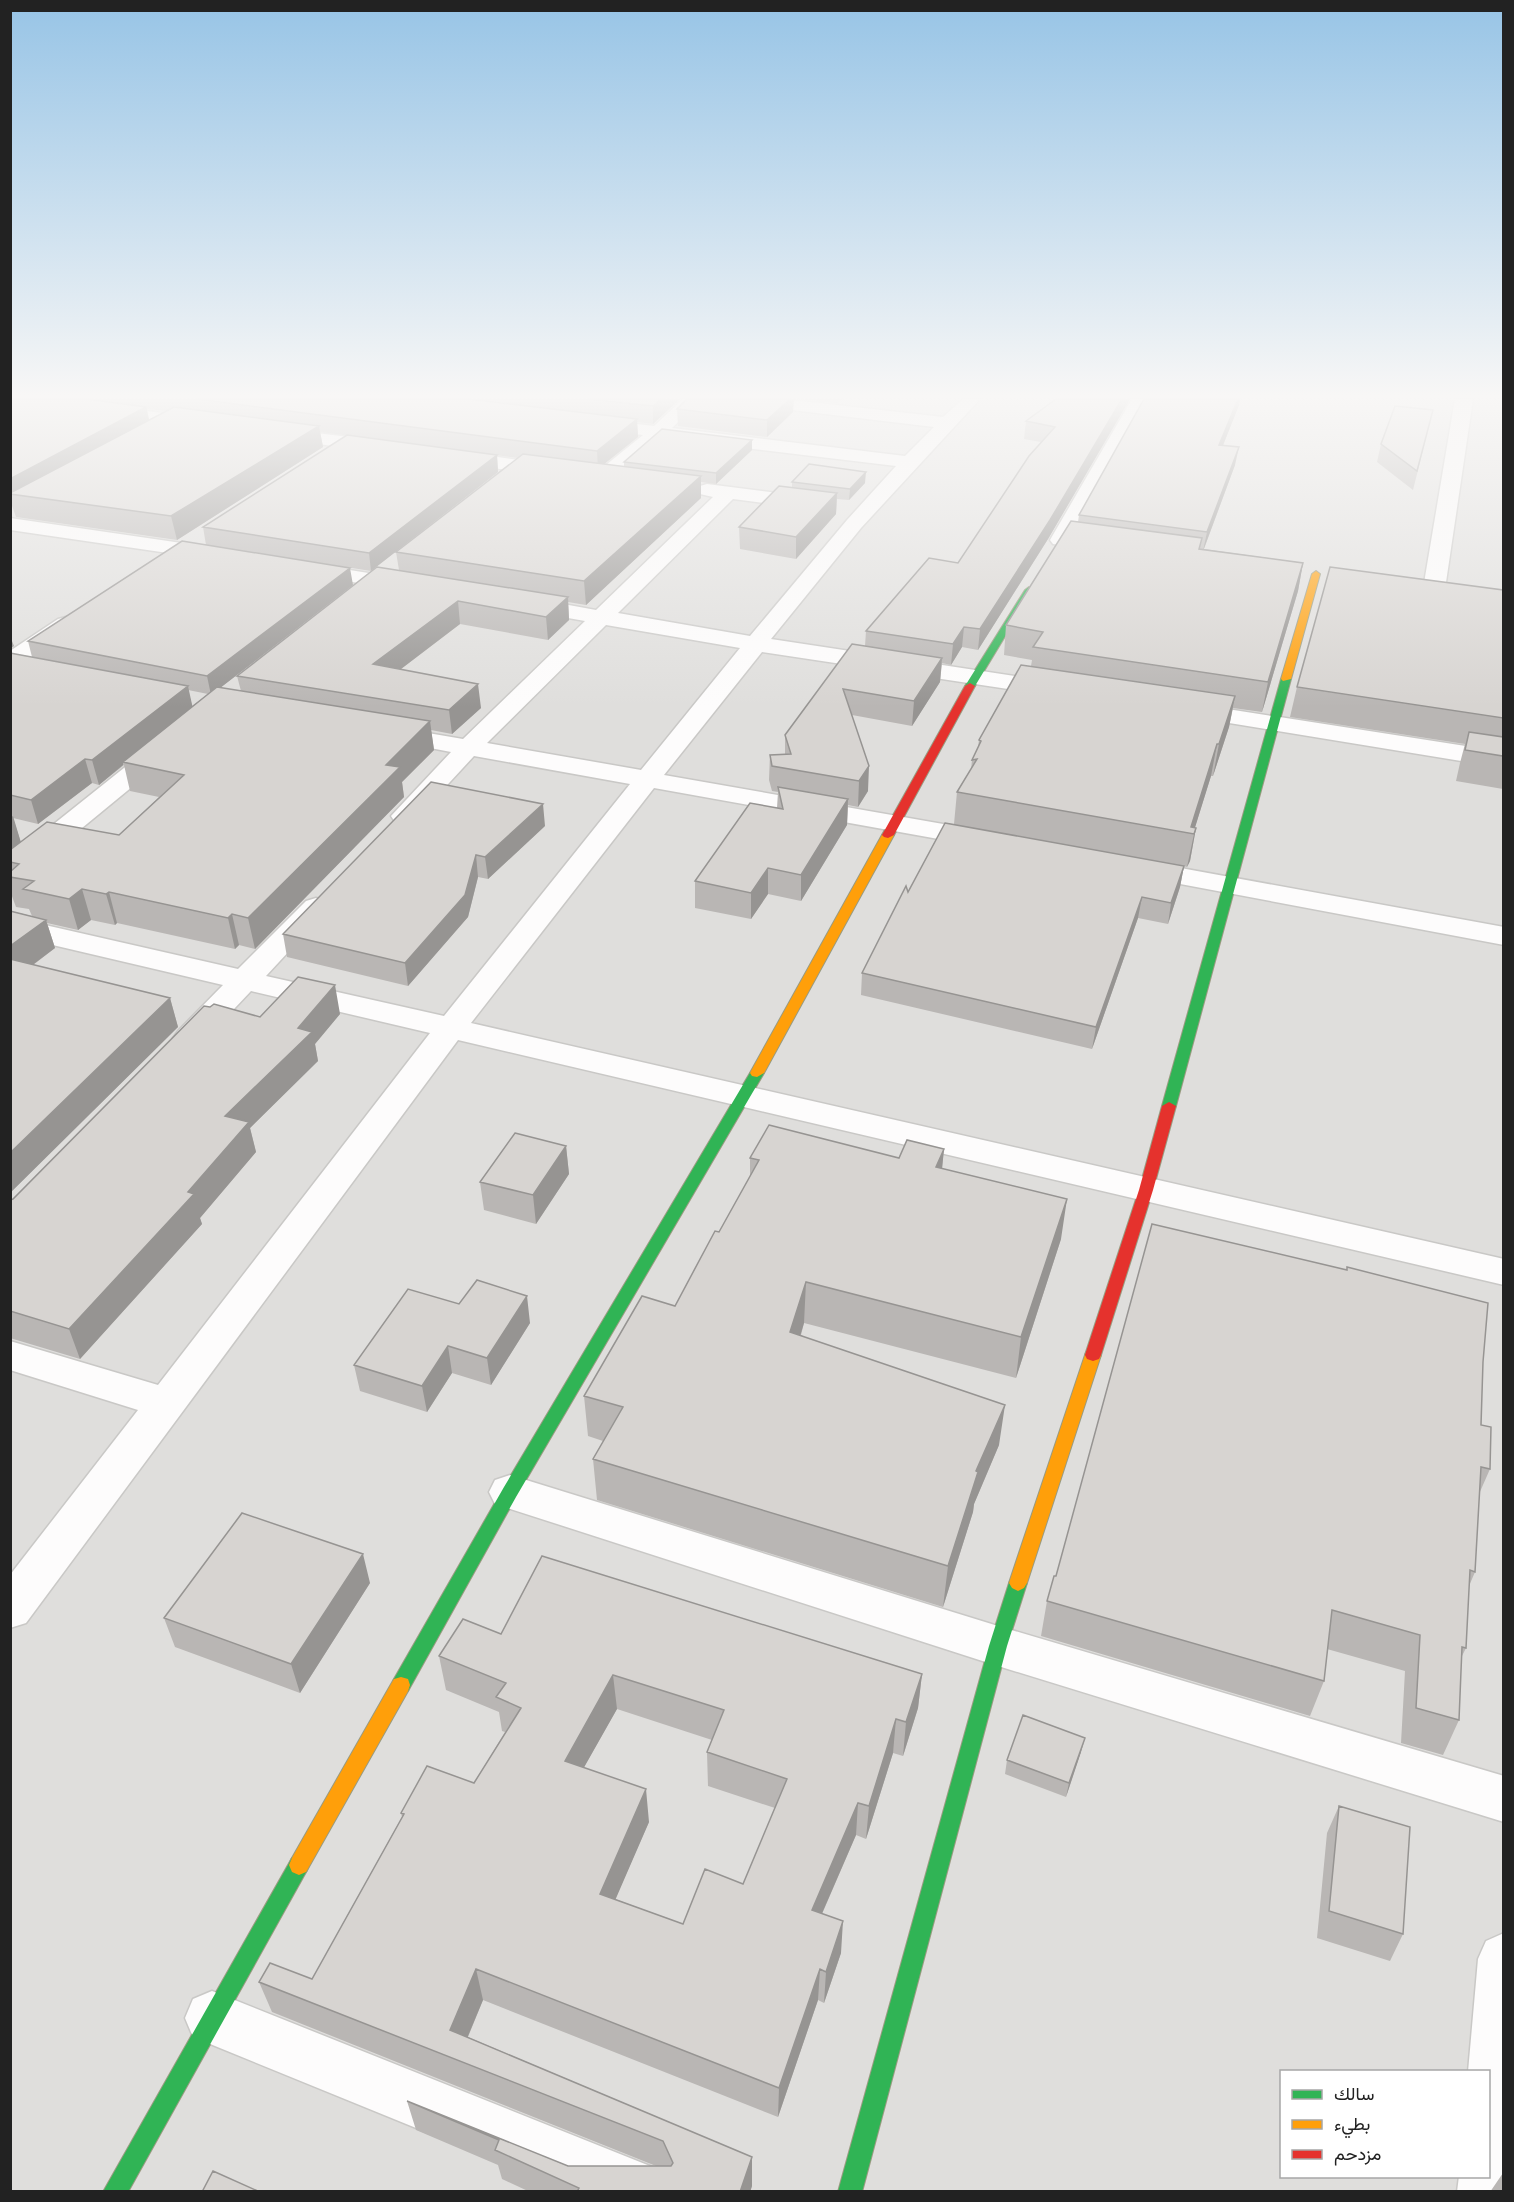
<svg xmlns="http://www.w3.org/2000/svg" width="1514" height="2202" font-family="'Open Sans',Vazirmatn,sans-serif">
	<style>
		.residential { fill: #dfdedc; fill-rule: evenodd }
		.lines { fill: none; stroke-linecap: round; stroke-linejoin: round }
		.street-casing { stroke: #c9c8c6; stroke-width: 3 }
		.fast-casing { stroke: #999b81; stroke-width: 2 }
		.slow-casing { stroke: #999b81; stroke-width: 2 }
		.jam-casing { stroke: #999b81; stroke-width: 2 }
		.street { fill: #fdfcfc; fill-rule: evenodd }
		.fast { fill: #30b455; fill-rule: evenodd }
		.slow { fill: #ff9f0a; fill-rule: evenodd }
		.jam { fill: #e5322d; fill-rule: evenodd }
		.wall { fill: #b9b6b4; fill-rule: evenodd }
		.shaded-wall { fill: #969492 }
		.building { fill: #d7d4d1; stroke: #969492; stroke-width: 1.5; fill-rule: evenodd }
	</style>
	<rect width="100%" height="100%" fill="#f0eeea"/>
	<path class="residential" d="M11,399H1503V2191L11,2192ZM1282,2072H1488V2176H1282Z"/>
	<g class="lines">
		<g class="street-casing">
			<path id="street" d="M13,399H57L200,418L206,419L209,423L206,427L200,428L22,404L16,403Z
				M683,399H702L672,428L905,456L934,427L742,404L736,403L733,399H783L943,417L963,399H980L861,528L771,639L1055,682L1063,684L1067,689L1063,694L1055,696L762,652L664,775L983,831L993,833L997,839L993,845L983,847L654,788L471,1023L1504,1259V1285L458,1040L26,1623L10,1628V1575L138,1410L10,1370V1341L158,1385L430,1033L251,991L200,1045L189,1048L178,1045L173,1038L178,1031L223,985L10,935V917L238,969L306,901L316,898L326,901L330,907L266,976L444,1016L630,784L474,756L413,822L404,824L395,822L391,816L451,752L378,738L375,733L378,728L387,726L463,739L585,621L517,609L514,604L517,599L525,597L596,610L713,497L700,494L697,490L700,486L707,484L810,497L817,499L820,503L817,507L810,509L733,499L618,613L750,636L847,520L896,466L662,438L610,481H596L593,477L596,473L643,435L587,428L584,424L587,420L593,419L654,426ZM606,625L740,648L641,770L487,743Z
				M1132,399H1149L1073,535L1101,540L1104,544L1101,548L1094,550L1053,544L1050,540Z
				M1455,399H1473L1445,589L1442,594L1434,595L1426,594L1423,589Z
				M275,428L382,441L388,443L391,447L388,451L382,453L269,437L266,433L269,429Z
				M454,451L554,465L561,467L563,471L561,475L554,477L447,461L445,457L447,453Z
				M10,518L216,548L223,550L226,554L223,558L216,560L10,530Z
				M306,563L406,579L414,580L417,585L414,590L406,591L299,573L295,569L299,565Z
				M66,617L74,619L77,624L74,629L18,667L10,669V651L58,619Z
				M1189,703L1504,752V768L1180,715L1177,710L1180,705Z
				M163,741L172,744L176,749L172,754L20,879L10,881V859L154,744Z
				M1137,860L1504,927V945L1127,874L1123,868L1127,862Z
				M510,1475L998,1626L1504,1776V1822L998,1666L495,1504L489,1492L495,1480Z
				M1504,1933V2192H1457L1459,2176H1488V2072H1468L1478,1959L1486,1941Z
				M212,1991L665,2172L673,2192H573L193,2037L185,2018L193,1999Z"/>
		</g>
		<g class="fast-casing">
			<path id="fast" d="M1029,587L1033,590L975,686L967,688L965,686L1025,590Z
				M1286,676L1291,679L1176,1106L1174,1109H1164L1162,1106L1281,679Z
				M757,1069L764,1073L516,1497L408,1691L401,1693L394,1691L392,1685L394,1679L504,1487L750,1073Z
				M1018,1575L1024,1578L1027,1583L1007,1646L862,2192H838L989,1646L1009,1583L1012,1578Z
				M299,1855L306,1858L309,1865L306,1872L128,2192H103L292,1858Z"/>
		</g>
		<g class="slow-casing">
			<path id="slow" d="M1316,571L1320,574L1291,679L1283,681L1281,679L1312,574Z
				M888,832L894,835L764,1073L757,1077L752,1076L750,1073L882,835Z
				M1093,1349L1099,1351L1101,1355L1027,1583L1024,1588L1018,1591L1012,1588L1009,1583L1085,1355L1087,1351Z
				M401,1677L408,1679L410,1685L408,1691L306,1872L299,1875L292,1872L289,1865L292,1858L394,1679Z"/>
		</g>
		<g class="jam-casing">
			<path id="jam" d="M970,683L975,686L894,835L888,838L884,837L882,835L965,686Z
				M1169,1102L1176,1106L1153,1190L1101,1355L1099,1359L1093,1361L1087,1359L1085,1355L1139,1190L1162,1106Z"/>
		</g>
		<use href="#street" class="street"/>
		<use href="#fast" class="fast"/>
		<use href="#slow" class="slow"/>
		<use href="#jam" class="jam"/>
	</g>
	<path class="wall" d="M10,399H680L653,424L637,422L638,437L604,464L624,467V462L752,440V450L716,484L701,482V498L586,605L568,602L569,620L548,640L460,624L401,669L481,708L452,734L431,730L434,750L402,782L404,797L255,949L239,945L235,949L117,923L115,925L91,920L78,930L47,923L55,948L33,965L170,998L178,1027L10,1193V911L32,916L29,909L16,907L10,891V653L32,657L28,641L353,585L220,688L241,691L237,676L399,570L396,552L518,458L320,432L323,447L177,540L16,517L10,500ZM147,409L166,411L149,420ZM188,690L208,694L192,706ZM124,765L130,791L159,797L119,835L21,843L13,818L38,824L92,783L99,785Z
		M799,399H842L838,403Z
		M1056,399H1130L1048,539L978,650L962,647L951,665L942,663L940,682L912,726L852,715L868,791L858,807L848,805L847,825L801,901L768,894L751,919L695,908V881L777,808L778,792L772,791L769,780L770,755L785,754V735L865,646L866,631L958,563L1041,442L1024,439L1026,421Z
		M1144,399H1240L1239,405L1223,445L1235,465L1204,549L1303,563L1298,591L1262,712L1233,708L1229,727L1213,776H1211L1195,827L1196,828L1190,861L1187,867L1184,866L1180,887L1168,924L1138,918L1092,1049L861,995L862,973L908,892L954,824L957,792L971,770L972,760L978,747L979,740L1031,666L1032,660L1004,655L1006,625L1078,522L1079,515Z
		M677,409L793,412L767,437L678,426Z
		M1433,410L1413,490L1377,462L1381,444Z
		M497,455L498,472L371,571L206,545L203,527Z
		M792,482L865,483L849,500L837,499L836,514L796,559L740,549L739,527L792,487Z
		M1503,590V789L1456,781L1460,763L1465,744L1290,717L1297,687Z
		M545,826L488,879L478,877L468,917L408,986L287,957L283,934Z
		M340,1014L315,1044L318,1061L250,1128L256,1152L200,1218L202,1224L80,1359L10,1338V1200L13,1199L260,1017Z
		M566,1146L569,1174L536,1224L484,1210L480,1182Z
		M944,1149L942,1168L1061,1239L1016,1378L804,1323L801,1335L999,1445L974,1504L973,1512L943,1607L597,1500L593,1459L603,1441L588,1436L584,1396L675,1306L719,1232L750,1177V1158H899Z
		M459,1304L530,1323L491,1385L452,1373L427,1412L360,1391L354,1365Z
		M1483,1362L1481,1425L1490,1469L1479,1494L1475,1572L1469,1586L1466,1648L1461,1658L1459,1720L1443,1755L1401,1743L1405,1671L1327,1649L1324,1681L1310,1716L1041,1636L1047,1601L1056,1576Z
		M370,1583L300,1693L175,1647L164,1618Z
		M501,1634L922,1674L918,1708L903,1756L893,1753L866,1839L856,1835L822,1914L841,1953L824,2003L818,2000L778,2117L483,2000L468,2037L752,2157V2186L750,2192H530L502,2179L498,2165L416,2130L407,2101L568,2166H656L272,2012L259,1982L312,1979L402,1817L401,1813L474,1783L505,1732L502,1731L499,1712L446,1690L439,1656ZM617,1709L712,1740L707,1752L708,1786L775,1808L743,1884L683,1924L615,1899L649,1822L584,1767Z
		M1081,1752L1066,1797L1005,1774L1007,1760Z
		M1339,1806L1403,1934L1390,1961L1317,1938L1327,1833Z
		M1503,2173V2192H1490Z"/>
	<path class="shaded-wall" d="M661,399H680L653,424V406Z
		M790,399H794L793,412L767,437V420Z
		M1122,399H1130L1048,539L978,650L980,629Z
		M1238,399H1240L1239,405L1216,463L1219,445Z
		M146,407L150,424L10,494V479Z
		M637,419L638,437L598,469L597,451Z
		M319,426L323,447L177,540L171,516Z
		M752,440V450L716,484V473Z
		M1239,447L1235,465L1203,551L1207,532Z
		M497,455L498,472L371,571L369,553Z
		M866,472L865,483L849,500L850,489Z
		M701,476V498L586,605L584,581Z
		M837,493L836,514L796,559V537Z
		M1303,563L1298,591L1262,712L1268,682Z
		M350,568L353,585L211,695L207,676Z
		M568,597L569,620L548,640L546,617Z
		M458,601L460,624L376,688L373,664Z
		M964,627L962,647L951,665L953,644Z
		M10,636L14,646L10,649Z
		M942,658L940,682L912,726L914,701Z
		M478,684L481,708L452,734L449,710Z
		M188,686L193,709L123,762V765L99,785L92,760Z
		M1235,696L1229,727L1213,776L1219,744Z
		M430,721L434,750L402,782L404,797L255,949L248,918L386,765Z
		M1217,744L1211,776L1193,834L1191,827Z
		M85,759L92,783L38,824L31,800Z
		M869,766L868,791L858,807L859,781Z
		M848,799L847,825L801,901V875Z
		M543,804L545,826L488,879L485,857Z
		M13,816L22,846L10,857V818Z
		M1196,828L1190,861L1187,867L1194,834Z
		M476,855L478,877L468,917L408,986L405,963Z
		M1184,866L1180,887L1168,924L1171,903Z
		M768,868V894L751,919V893Z
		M82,889L91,920L78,930L69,899Z
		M109,892L117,923L115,925L106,894Z
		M1142,897L1138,918L1092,1049L1096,1027Z
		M232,914L239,945L235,949L228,918Z
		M46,920L55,948L10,982V946Z
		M335,985L340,1014L315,1044L318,1061L250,1128L256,1152L200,1218L202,1224L80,1359L69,1329L188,1192L225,1116L298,1028Z
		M170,998L178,1027L10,1193V1153Z
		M566,1146L569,1174L536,1224L533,1195Z
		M944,1149L940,1189L936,1167Z
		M1067,1199L1061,1239L1016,1378L1021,1337Z
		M806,1282L804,1323L789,1373L790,1332Z
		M527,1296L530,1323L491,1385L487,1358Z
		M448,1346L452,1373L427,1412L422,1386Z
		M1005,1405L999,1445L974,1504L973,1512L943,1607L948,1566L976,1471Z
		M363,1554L370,1583L300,1693L291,1664Z
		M922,1674L918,1708L903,1756L906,1722Z
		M613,1675L617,1709L569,1794L565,1761Z
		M896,1719L893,1753L866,1839L869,1806Z
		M1085,1738L1081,1752L1066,1797L1069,1783Z
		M646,1789L649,1822L604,1926L600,1894Z
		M858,1803L856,1835L810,1941L812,1910Z
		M843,1921L841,1953L824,2003L826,1972Z
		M476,1969L483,2000L458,2060L450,2030Z
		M820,1969L818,2000L778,2117L779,2088Z
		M752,2157V2186L750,2192H740Z"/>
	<path class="building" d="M10,399H86L146,407L10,479Z
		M197,399H467L637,419L597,451Z
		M587,399H661L653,406Z
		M687,399H790L767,420L677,409Z
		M1056,399H1122L1050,520L980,629L964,627L953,644L866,631L929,558L958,563L1029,456L1055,427L1026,421Z
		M1144,399H1238L1219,445L1239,447L1207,532L1079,515Z
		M1395,406L1433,410L1417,471L1381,444Z
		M174,407L319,426L171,516L10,494V493Z
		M662,429L752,440L716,473L624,462Z
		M347,435L497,455L369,553L203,527Z
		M523,454L701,476L584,581L396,552Z
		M809,464L866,472L850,489L792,482Z
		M779,486L837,493L796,537L739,527Z
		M1071,521L1202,538L1199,549L1303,563L1268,682L1033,647L1043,632L1006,625Z
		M182,541L350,568L207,676L28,641Z
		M377,567L568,597L546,617L458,601L373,664L478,684L449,710L237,676Z
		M1330,567L1503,590V718L1297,687Z
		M852,644L942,658L914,701L843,689L869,766L859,781L772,766L770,755L791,754L785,735Z
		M10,653L188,686L92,760L85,759L31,800L10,795Z
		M1021,665L1235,696L1219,744H1217L1191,827L1196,828L1194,834L957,792L977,759L972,760L981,741L979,740Z
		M217,687L430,721L386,765L400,767L248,918L232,914L228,918L109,892L106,894L82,889L69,899L23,889L34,881L10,877V872L19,864L10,862V850L47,822L119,835L184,775L123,762Z
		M1469,732L1503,737V756L1465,750Z
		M431,782L543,804L485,857L476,855L465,895L405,963L283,934Z
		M778,787L848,799L801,875L768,868L751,893L695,881L750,803L783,809Z
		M945,823L1184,866L1171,903L1142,897L1096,1027L862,973L906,886L908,892Z
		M10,911L46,920L10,946Z
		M10,959L170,998L10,1153Z
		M298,977L335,985L298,1028L312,1032L225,1116L249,1122L188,1192L194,1194L69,1329L10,1311V1200L13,1199L204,1006L210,1007L214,1004L260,1017Z
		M769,1125L899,1158L907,1140L944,1149L936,1167L1067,1199L1021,1337L806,1282L790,1332L1005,1405L976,1471L978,1472L948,1566L593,1459L623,1407L584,1396L642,1296L675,1306L715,1231L719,1232L759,1160L750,1158Z
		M515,1133L566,1146L533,1195L480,1182Z
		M1152,1224L1347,1270V1267L1488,1303L1483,1362L1481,1425L1491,1427L1490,1469L1481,1467L1475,1572L1470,1570L1466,1648L1462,1647L1459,1720L1416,1708L1420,1635L1332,1610L1324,1681L1047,1601L1054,1576H1056Z
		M477,1280L527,1296L487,1358L448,1346L422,1386L354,1365L408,1289L459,1304Z
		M242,1513L363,1554L291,1664L164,1618Z
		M542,1556L922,1674L906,1722L896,1719L869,1806L858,1803L812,1910L843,1921L826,1972L820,1969L779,2088L476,1969L450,2030L752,2157L740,2192H577L579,2188L495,2150L499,2140L407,2101L568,2166H671L673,2163L663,2141L259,1982L270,1963L312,1979L404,1814L401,1813L427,1766L474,1783L521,1708L496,1697L506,1683L439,1656L463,1619L501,1634ZM613,1675L724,1710L707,1752L787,1779L743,1884L705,1869L683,1924L600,1894L646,1789L565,1761Z
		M1023,1715L1085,1738L1069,1783L1007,1760Z
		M1339,1806L1410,1827L1403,1934L1329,1911Z
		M213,2171L260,2192H202Z"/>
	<linearGradient id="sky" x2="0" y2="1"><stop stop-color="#97c4e6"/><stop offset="0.56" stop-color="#f8f7f6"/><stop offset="1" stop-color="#f8f7f6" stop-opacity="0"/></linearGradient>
	<rect width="1514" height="707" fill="url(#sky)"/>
	<rect width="1514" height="2202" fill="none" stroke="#222222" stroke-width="24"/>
	<rect x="1280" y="2070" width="210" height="108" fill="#ffffff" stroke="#a7a7a7" stroke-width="1.5"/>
	<rect x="1292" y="2090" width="30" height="9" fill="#30b455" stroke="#a7a7a7" stroke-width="1.5"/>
	<text x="1334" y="2100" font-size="18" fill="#222222">سالك</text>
	<rect x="1292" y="2120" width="30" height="9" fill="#ff9f0a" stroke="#a7a7a7" stroke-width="1.5"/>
	<text x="1334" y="2130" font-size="18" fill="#222222">بطيء</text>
	<rect x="1292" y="2150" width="30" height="9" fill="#e5322d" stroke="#a7a7a7" stroke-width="1.5"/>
	<text x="1334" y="2160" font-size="18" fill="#222222">مزدحم</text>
</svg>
